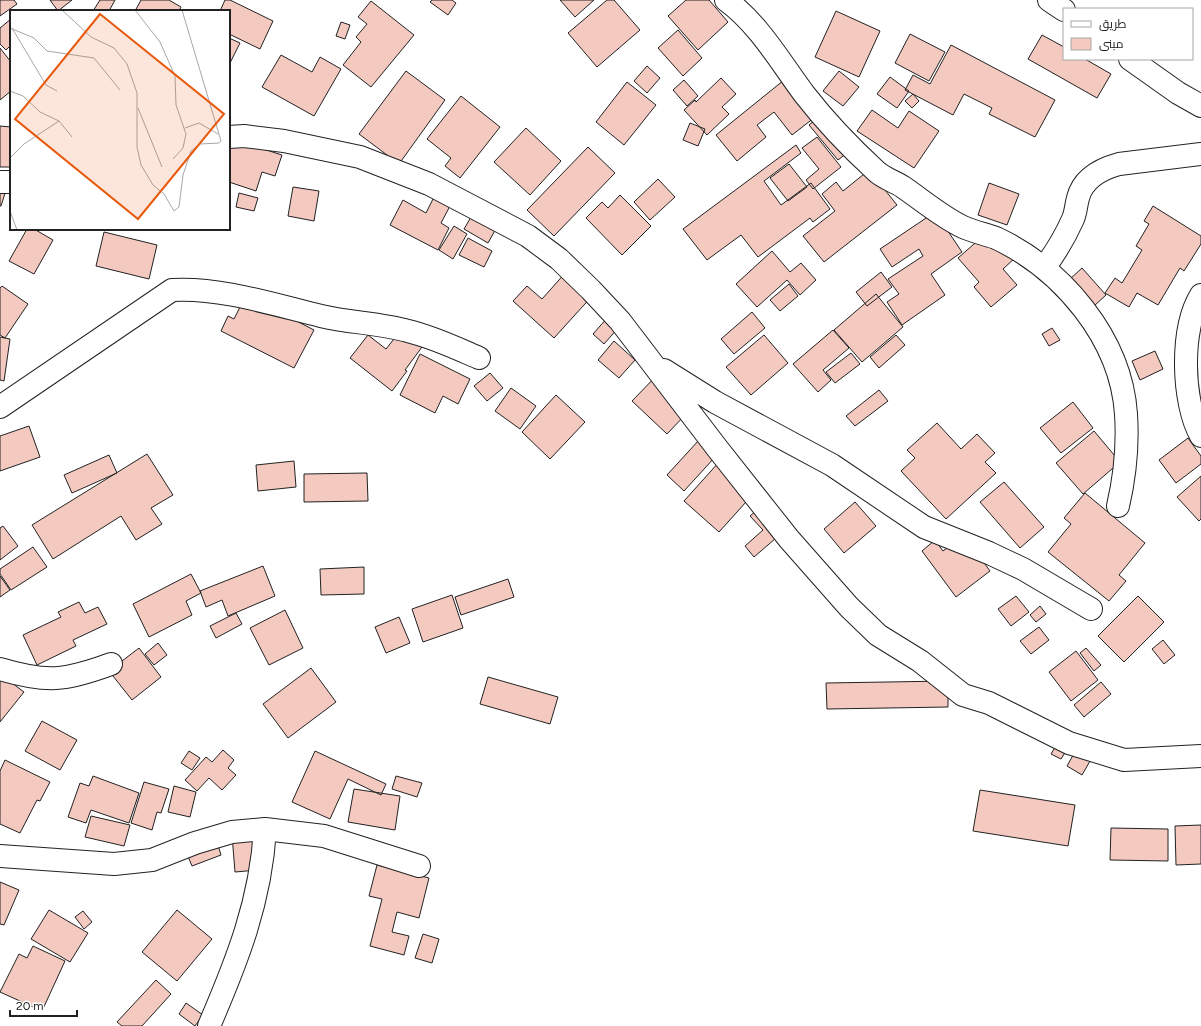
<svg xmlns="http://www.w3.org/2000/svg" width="1201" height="1026" font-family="Figtree,Cairo,sans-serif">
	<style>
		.building { fill: #f3c9c0; stroke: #222 }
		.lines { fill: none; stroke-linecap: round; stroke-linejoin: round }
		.minor-casing { stroke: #222; stroke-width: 24 }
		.minor { stroke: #fff; stroke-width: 22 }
		.inset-road { fill: none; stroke: #a7a7a7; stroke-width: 1 }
		.view { fill: #e8590c; fill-opacity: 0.15; stroke: #e8590c; stroke-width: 2 }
		.inset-edge { fill: none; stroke: #222; stroke-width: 2 }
	</style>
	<rect width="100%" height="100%" fill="#fff"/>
	<path class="building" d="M0,0H14L17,4L0,16Z
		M50,0H72L58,11Z
		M100,0H115L109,11H93Z
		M141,0H169L181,7L179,11H135Z
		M225,0H230L273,21L260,49L229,34V11H220Z
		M432,0H452L456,3L448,15L430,2Z
		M560,0H594L575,17Z
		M607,0H614L640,30L597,67L568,33Z
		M686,0H709L728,22L698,50L668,16Z
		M371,1L414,35L371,87L343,65L361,42L356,37L367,24L358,17Z
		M836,11L880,31L859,77L815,57Z
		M11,19V45L6,50L0,44V28Z
		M341,22L350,25L345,39L336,36Z
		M678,30L702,58L683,76L658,48Z
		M910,34L945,52L929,81L895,63Z
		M1042,35L1064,47V59H1085L1111,74L1097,98L1028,59Z
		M229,38L240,43L229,65Z
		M951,45L1055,100L1035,137L989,114L992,108L964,94L953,115L905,90L913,75L930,84Z
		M0,48L11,62V91L0,100Z
		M281,55L312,72L320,57L341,69L314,116L262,87Z
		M647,66L660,78L647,93L634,81Z
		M406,71L445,100L399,164L359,134Z
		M839,71L859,87L843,106L823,91Z
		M789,76L819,114L792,135L774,112L757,125L766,137L737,161L716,135Z
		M890,77L909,91L897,108L877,94Z
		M721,78L736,94L722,107L729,114L707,135L684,110L695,100L696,102Z
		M684,80L698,96L687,106L673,90Z
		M627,82L656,105L624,145L596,122Z
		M913,94L919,101L912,108L905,101Z
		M461,96L500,127L460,178L445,166L451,158L427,139Z
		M872,110L898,128L909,111L939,131L914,168L857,131Z
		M822,114L852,149L838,160L809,125Z
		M690,123L705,129L698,146L683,140Z
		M0,126L11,127V167H0Z
		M526,128L561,161L530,195L494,162Z
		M817,137L841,167L813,189L806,180L819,169L802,148Z
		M229,138L282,155L275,176L262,172L256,191L229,182Z
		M796,145L801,153L764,181L781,205L811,183L830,209L813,222L810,218L758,257L741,235L707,260L683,229Z
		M588,147L615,173L554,236L527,210Z
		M789,164L807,187L788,201L770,178Z
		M869,170L897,205L824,262L803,236L835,211L822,194L836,182L843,191Z
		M658,179L675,197L650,220L634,202Z
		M989,183L1019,194L1007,225L978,215Z
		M293,187L319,191L314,221L288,216Z
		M0,188L6,190L1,206H0Z
		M239,193L258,198L254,211L236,207Z
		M620,195L651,226L622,255L586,218L602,202L608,208Z
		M434,197L450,206L441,223L449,228L438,250L390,225L403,200L426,213Z
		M1153,206L1201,236V244L1184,271L1180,268L1158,305L1137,293L1129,307L1105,293L1115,278L1122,283L1142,250L1136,246L1149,224L1144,221Z
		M474,212L498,225L488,243L464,229Z
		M935,212L962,252L931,274L945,295L902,325L887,302L899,294L888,279L923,256L919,249L892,267L880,249Z
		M454,226L467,234L453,259L439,250Z
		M27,229H34L53,240L34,274L9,261Z
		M990,230L1015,258L1003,269L1017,285L991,307L974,287L979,282L958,258Z
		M104,232L157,245L149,279L96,266Z
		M468,238L492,251L484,267L459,255Z
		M772,251L790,272L801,263L816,280L800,295L787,280L757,307L736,284Z
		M1082,268L1106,295L1093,307L1069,280Z
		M567,271L594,294L554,338L513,301L527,286L542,299Z
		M881,272L892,287L867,306L856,292Z
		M789,284L798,296L780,311L770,300Z
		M2,286L28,304L5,338L0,335V288Z
		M876,294L903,327L862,362L834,330Z
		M246,295L314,330L294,368L221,331L228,316L234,319Z
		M752,312L765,328L734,354L721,339Z
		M608,317L619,327L604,344L593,334Z
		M1052,328L1060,340L1049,346L1042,334Z
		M401,330L422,347L405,370L407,371L392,391L350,358L368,335L386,349Z
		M833,330L849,348L823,370L831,380L818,392L793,364Z
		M764,335L788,363L751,395L726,367Z
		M896,335L905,345L879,368L870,357Z
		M0,337L10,339L4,381L0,380Z
		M614,341L635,360L619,378L598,360Z
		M1155,351L1163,369L1140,380L1132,361Z
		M851,353L860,364L835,383L826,372Z
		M420,354L470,379L458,404L443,396L435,413L400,395Z
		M661,371L686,414L667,434L632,401Z
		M490,373L503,388L487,401L474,386Z
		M511,388L536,406L520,429L495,411Z
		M879,390L888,401L855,426L846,416Z
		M556,395L585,422L550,459L522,432Z
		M1073,402L1093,428L1061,453L1040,428Z
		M937,423L961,449L977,434L995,453L985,462L996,473L946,519L901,471L915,458L907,450Z
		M29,426L40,457L0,471V436Z
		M1094,431L1120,462L1083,494L1056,463Z
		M1188,438L1201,456V464L1176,483L1159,460Z
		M699,440L716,456L684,491L667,475Z
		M147,454L173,495L151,508L162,524L136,540L121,516L53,559L32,525Z
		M109,455L117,473L72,493L64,475Z
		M294,461L296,487L258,491L256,465Z
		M720,461L755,492L719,532L684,501Z
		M367,473L368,501L304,502V474Z
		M1201,476V519L1199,521L1177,497Z
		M1004,482L1044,527L1020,548L980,502Z
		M1085,493L1145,543L1119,575L1126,581L1109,601L1048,552L1071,524L1064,518Z
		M768,501L790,526L754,557L745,546L763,530L750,516Z
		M855,502L876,526L844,553L824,529Z
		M3,526L18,546L0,560V528Z
		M964,535L990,571L956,597L922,551L935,540L943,551Z
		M33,547L47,567L11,590L0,574V569Z
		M263,566L275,596L228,616L222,600L206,607L200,591Z
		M364,567V594L321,595L320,569Z
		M191,574L201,593L186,601L192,615L149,637L133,604Z
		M0,576L10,590L0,597Z
		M508,579L514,597L461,615L455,597Z
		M452,595L463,628L423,642L412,609Z
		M1016,596L1029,612L1011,626L998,609Z
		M1138,596L1164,622L1124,662L1098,636Z
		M79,602L85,613L98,607L107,624L73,640L76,646L37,665L23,635L61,617L58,612Z
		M1040,606L1046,614L1036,622L1030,615Z
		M285,610L303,648L269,665L250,628Z
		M236,613L242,624L216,638L210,626Z
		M399,617L410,643L386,653L375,627Z
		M1039,627L1049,640L1031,654L1020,641Z
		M1163,640L1175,655L1164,664L1152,649Z
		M158,643L167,655L154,665L145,654Z
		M139,648L161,677L132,700L109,671Z
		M1086,648L1101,665L1094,671L1080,653Z
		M1076,651L1098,680L1071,701L1049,672Z
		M311,668L336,702L288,738L263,704Z
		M0,674L24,692L0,722Z
		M488,677L558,697L550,724L480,704Z
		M948,681V707L827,709L826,683Z
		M1101,682L1111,694L1084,717L1074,705Z
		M42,721L77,740L60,770L25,751Z
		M1063,734L1073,740L1061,759L1051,754Z
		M1081,741L1097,749L1082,775L1067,766Z
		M223,750L234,760L228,768L236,775L222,790L209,778L197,791L185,780L206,757L212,762Z
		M189,751L200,758L192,770L181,763Z
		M315,751L386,784L381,795L348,779L330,819L292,802Z
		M5,760L50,782L40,801L37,800L20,833L0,824V771Z
		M93,776L139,793L129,823L91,810L86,823L68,817L80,783L89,786Z
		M396,776L422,783L417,797L392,789Z
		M144,782L169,789L161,813L157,812L152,830L131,823Z
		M174,786L196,792L190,817L168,812Z
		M354,789L400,796L395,830L348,822Z
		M980,790L1075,805L1068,846L973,831Z
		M91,816L130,825L124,846L85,837Z
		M1201,825V864L1176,865L1175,826Z
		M1111,828L1168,829V861L1110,860Z
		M266,832L269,869L235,872L232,835Z
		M217,842L221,855L192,866L187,854Z
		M377,865L429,878L419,918L397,912L392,932L409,936L404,955L370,946L382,899L369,896Z
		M0,882L19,890L4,925L0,924Z
		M49,910L88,933L70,962L31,939Z
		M177,910L212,939L177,981L142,952Z
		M83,911L92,922L84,929L75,917Z
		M423,934L439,939L432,963L415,958Z
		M33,946L65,961L42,1011L0,992L19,954L27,958Z
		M156,980L171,994L142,1026H122L117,1022Z
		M186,1003L203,1015L195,1026L179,1014Z"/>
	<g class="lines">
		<g class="minor-casing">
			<path id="minor" d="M726,0C759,24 781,63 805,95C826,122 851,148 876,171C883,178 894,181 903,187C922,200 942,217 963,227C974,232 985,234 996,238C1062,269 1121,338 1126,414C1128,444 1125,476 1118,506
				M1049,0L1064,10
				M1130,59L1178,93L1201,106
				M229,137L244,136L284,141L360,157L429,184L528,236L559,259L591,290L620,321L717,448L789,539L849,607L878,635L920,661L963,695L989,703L1069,743L1124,760L1201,756
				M0,182H11
				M1044,268C1056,252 1065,237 1073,219C1076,212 1076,205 1078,198C1083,178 1101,169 1119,164L1201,154
				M1201,295C1180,329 1182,402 1201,436
				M664,370L715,402L832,465L924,527L989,553L1023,569L1091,609
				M0,407L172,290C220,287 275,305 321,316C350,323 380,323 408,331C433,337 456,348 479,358
				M0,669C47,683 65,681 111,664
				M0,856L114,864L152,860L195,843L232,832L265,829L324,836L419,866
				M209,1026C237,961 261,901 265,829"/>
		</g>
		<use href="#minor" class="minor"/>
	</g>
	<g transform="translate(10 10)">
		<rect width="220" height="220" fill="#fff"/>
		<path class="inset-road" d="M52,0L81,27L104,38L117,54L127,83V137L131,155L143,175L154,184L164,201L169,197L173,165L181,141L190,134L209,133L211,131L172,0M125,0L150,32L165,66L166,95L176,124L173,138L163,149M0,18L24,28L37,41L84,48L110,80M2,18L36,75L47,81M0,81L13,86L30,102L49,111L62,127M128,98L152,157M175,118L189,113L208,124M0,148L14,134L49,111M0,201L7,220"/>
		<path class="view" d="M90,4L214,104L128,209L5,109Z"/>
		<rect width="220" height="220" class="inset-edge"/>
	</g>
	<rect x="1063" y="8" width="130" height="52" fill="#ffffff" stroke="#a7a7a7"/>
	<rect x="1071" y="21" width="20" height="6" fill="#ffffff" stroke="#a7a7a7"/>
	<text x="1099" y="28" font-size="12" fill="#222222">طريق</text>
	<rect x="1071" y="38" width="20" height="12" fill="#f3c9c0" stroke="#a7a7a7"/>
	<text x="1099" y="48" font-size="12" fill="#222222">مبنى</text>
	<path d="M10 1010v6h67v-6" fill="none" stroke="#222222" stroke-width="2"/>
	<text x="16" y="1010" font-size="12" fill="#222222" stroke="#ffffff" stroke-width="3" paint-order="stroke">20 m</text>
</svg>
